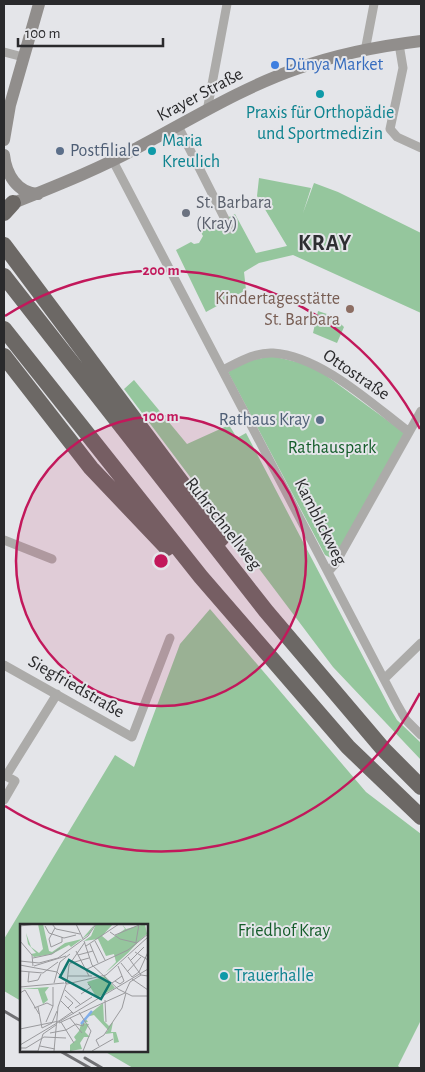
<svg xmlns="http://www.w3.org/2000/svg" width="425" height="1072" font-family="'Alegreya Sans',sans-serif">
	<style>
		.green { fill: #95c69d }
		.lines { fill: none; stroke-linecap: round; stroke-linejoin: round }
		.street { stroke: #acaba9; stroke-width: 9 }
		.secondary { stroke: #918e8c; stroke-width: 12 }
		.highway { stroke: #6c6865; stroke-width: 16 }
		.rail { stroke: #717174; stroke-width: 3 }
		.ring { fill: none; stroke: #c2185b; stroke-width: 2.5 }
		.shop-dot { fill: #3f7fe0; stroke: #e4e5e9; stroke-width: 2 }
		.culture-dot { fill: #0f9aa8; stroke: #e4e5e9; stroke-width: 2 }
		.service-dot { fill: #5c6f8a; stroke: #e4e5e9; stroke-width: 2 }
		.worship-dot { fill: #6b7280; stroke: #e4e5e9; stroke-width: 2 }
		.education-dot { fill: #8d6e63; stroke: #e4e5e9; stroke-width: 2 }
		.labels { text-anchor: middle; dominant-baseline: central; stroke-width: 4; stroke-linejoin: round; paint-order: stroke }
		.shop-label { font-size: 18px; fill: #366cbe; stroke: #e4e5e9; text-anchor: start }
		.street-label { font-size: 18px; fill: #2a2a2c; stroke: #e4e5e9 }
		.culture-label { font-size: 18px; fill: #0d838f; stroke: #e4e5e9; text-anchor: start }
		.service-label { font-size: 18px; fill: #4e5e75; stroke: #e4e5e9; text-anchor: start }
		.worship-label { font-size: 18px; fill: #5b616d; stroke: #e4e5e9; text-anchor: start }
		.education-label { font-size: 18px; fill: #785e54; stroke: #e4e5e9; text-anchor: end }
		.park-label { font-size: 18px; fill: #145c2a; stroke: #e4e5e9 }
		.district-label { font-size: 22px; font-weight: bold; letter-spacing: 1px; fill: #2e2e32; stroke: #e4e5e9 }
		.inset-river { fill: none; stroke: #80adea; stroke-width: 2.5 }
		.inset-road { fill: none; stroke: #9a9a9d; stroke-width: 1 }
		.view { fill: #0f766e; fill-opacity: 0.15; stroke: #0f766e; stroke-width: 2.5 }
		.inset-edge { fill: none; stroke: #2a2a2c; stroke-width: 2.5 }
		.centre { fill: #c2185b; stroke: #e4e5e9; stroke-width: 2.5 }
		.ring-label { font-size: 15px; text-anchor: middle; font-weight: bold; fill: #c2185b; stroke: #e4e5e9; stroke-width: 4; stroke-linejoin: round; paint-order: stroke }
	</style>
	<rect width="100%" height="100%" fill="#e4e5e9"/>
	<path class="green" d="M259,178L311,188L303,213L314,183L338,192L421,233V313L293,255L259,263L244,272L246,290L206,312L176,250L191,242L194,244L199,243L203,236L200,231L235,214L256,253L287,246L257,196Z
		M318,311L333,316L344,327L337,343L313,333Z
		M272,356L313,366L406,434L337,554L331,558L325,555L228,372L248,361Z
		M134,380L187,444L229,425L237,438L246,433L391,710L397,720L421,743V760L333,667L124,389Z
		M210,609L366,792L421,834V1020L398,1066L401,1068H133L104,1051H146V926H21V1001L4,991V939L115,755L134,767L180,644Z"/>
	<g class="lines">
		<path class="street" d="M399,44L403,68L390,129L397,137L421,148
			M365,51L374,4
			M4,52L23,57
			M207,111L227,4
			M178,126L230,229
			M113,161L398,706L406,720L421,735
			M223,370C239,362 255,352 273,353C321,356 372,404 409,432
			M4,540L52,559
			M328,572L335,564L421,411
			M4,665L132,737L170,638
			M384,679L421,643
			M4,800L15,781L6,776L57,694"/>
		<path class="secondary" d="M4,140L10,105L39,4
			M4,155C6,174 17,193 38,194
			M6,206C50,188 95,171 137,148C190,120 243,87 299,68C338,54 380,46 421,41"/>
		<path class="highway" d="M4,213L13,203
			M4,245L188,491L221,539
			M4,276L266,611L384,750L421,787
			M4,329L201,577L348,747L421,817
			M4,356L91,468L167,548"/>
		<path class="rail" d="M4,1011L21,1021
			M60,1051L90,1068
			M85,1058L102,1068"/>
	</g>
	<circle cx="161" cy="561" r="145" fill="#c2185b" fill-opacity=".12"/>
	<g class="ring">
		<circle cx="161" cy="561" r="145"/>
		<path d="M420 693A291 291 0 0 1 5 806M5 316A291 291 0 0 1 420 429"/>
	</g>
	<circle class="shop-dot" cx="275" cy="65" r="5"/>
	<g class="culture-dot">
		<circle cx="320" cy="94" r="5"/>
		<circle cx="152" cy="151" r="5"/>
		<circle cx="224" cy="976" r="5"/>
	</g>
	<g class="service-dot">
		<circle cx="60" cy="151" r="5"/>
		<circle cx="320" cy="420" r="5"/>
	</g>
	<circle class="worship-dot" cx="186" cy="213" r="5"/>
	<circle class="education-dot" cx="350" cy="309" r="5"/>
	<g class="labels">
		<g class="shop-label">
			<text x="285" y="65">Dünya Market</text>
		</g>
		<g class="street-label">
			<text transform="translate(200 95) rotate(-28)">Krayer Straße</text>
			<text transform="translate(356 375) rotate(34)">Ottostraße</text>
			<text transform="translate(320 522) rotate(63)">Kamblickweg</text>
			<text transform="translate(223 524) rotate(52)">Ruhrschnellweg</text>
			<text transform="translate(76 687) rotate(30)">Siegfriedstraße</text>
		</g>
		<g class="culture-label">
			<text x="320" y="113" text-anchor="middle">Praxis für Orthopädie<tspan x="320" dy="21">und Sportmedizin</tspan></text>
			<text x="162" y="141">Maria<tspan x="162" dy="21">Kreulich</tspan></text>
			<text x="234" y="976">Trauerhalle</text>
		</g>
		<g class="service-label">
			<text x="70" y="151">Postfiliale</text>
			<text x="310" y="420" text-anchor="end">Rathaus Kray</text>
		</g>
		<g class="worship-label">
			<text x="196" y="203">St. Barbara<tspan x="196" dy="21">(Kray)</tspan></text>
		</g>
		<g class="education-label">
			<text x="340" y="299">Kindertagesstätte<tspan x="340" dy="21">St. Barbara</tspan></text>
		</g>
		<g class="park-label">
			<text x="332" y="448">Rathauspark</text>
			<text x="284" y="931">Friedhof Kray</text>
		</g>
		<g class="district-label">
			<text x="325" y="243">KRAY</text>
		</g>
	</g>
	<g transform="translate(20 924)">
		<rect width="128" height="128" fill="#e4e5e9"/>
		<path d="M18,0H23L29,27L32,28L45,19L62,15L75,0L69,10L51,23L49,21L32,30L14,33L11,30L16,29L8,20L6,9L11,23L19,29L23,25ZM76,0H93L82,12L88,17L105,5L102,0L106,5L125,0L127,10L120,16L108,29L90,45L85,49L96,38L94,30L86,32L78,15L64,17L71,12ZM85,52L95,64L77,74L67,58ZM29,63L25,68L28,76L23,80L18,65H0ZM83,79L84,97L89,102L93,98L91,108H96L99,118L94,119L93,109L85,110L88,106L74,91L66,93ZM65,94L68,98L62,99L69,100L65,108L70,113H64L60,119L62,125L50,127V121L56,116L54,113L59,107L62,97Z" fill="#95c69d"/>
		<path class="inset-river" d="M61,100L72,87"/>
		<path class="inset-road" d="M32,0L36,5L60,10M56,0L63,15M0,2L16,0M25,2L29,9L44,14L56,11M90,8L100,15L117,19M95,11L119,1M0,17L12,31L13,42M64,17L72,41L98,65L112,72H128M75,17L85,36M116,18L119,0M70,20L78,39M66,22L99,0M31,23L29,15L35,4M31,23L42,18V13M56,27L69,52M115,28L128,36M58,31L73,27M108,33L121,51L128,52M13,34L32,30L40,24M0,37L19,39L38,34L68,12L76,0M110,37L124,23M51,39L69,34M101,39L112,53L119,48L128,28M0,41L37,48L34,59M14,42L46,32M65,46L108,26L128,10M0,47L23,49L38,38M9,48L8,58L18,56L21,50M107,48L121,33M48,52H72M112,55L128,66M95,57L100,60L104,57L102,52M92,59L102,52L98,42M45,60L46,57L37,48L40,38L50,30M47,60L86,51L128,13M0,63L44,59M45,66L60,80M0,69L5,66L19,90M105,69L110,58L121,51M61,70L71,63L68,60M45,72L53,79L48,84M85,76L86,98M41,77L54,90M18,83L22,104L32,99L37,87M14,84L27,79L33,82M55,84L72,73M59,88L71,107L63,127M50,94L62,109M39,97L52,88M26,98L33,82V63M41,98L54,119M39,99L105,69M0,105L39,97M30,109L46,106L56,100L63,102L64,99M0,121L128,45M20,122L35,125M79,122L76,116L84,111L102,84L106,69M0,124H6L24,113L46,114M2,127H18M18,127L23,110L36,101M34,127L38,83L47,58L49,41L65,18M72,127L93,115"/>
		<path class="view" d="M49,36L90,59L81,75L40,53Z"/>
		<rect width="128" height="128" class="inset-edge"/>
	</g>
	<circle cx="161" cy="561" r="8" class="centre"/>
	<g class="ring-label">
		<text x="161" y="275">200 m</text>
		<text x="161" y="421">100 m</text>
	</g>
	<rect width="425" height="1072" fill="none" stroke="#2a2a2c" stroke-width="10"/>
	<path d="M18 38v8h145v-8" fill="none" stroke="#2a2a2c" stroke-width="2.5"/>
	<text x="25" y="38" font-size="15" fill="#2a2a2c" stroke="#e4e5e9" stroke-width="4" paint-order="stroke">100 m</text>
</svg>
